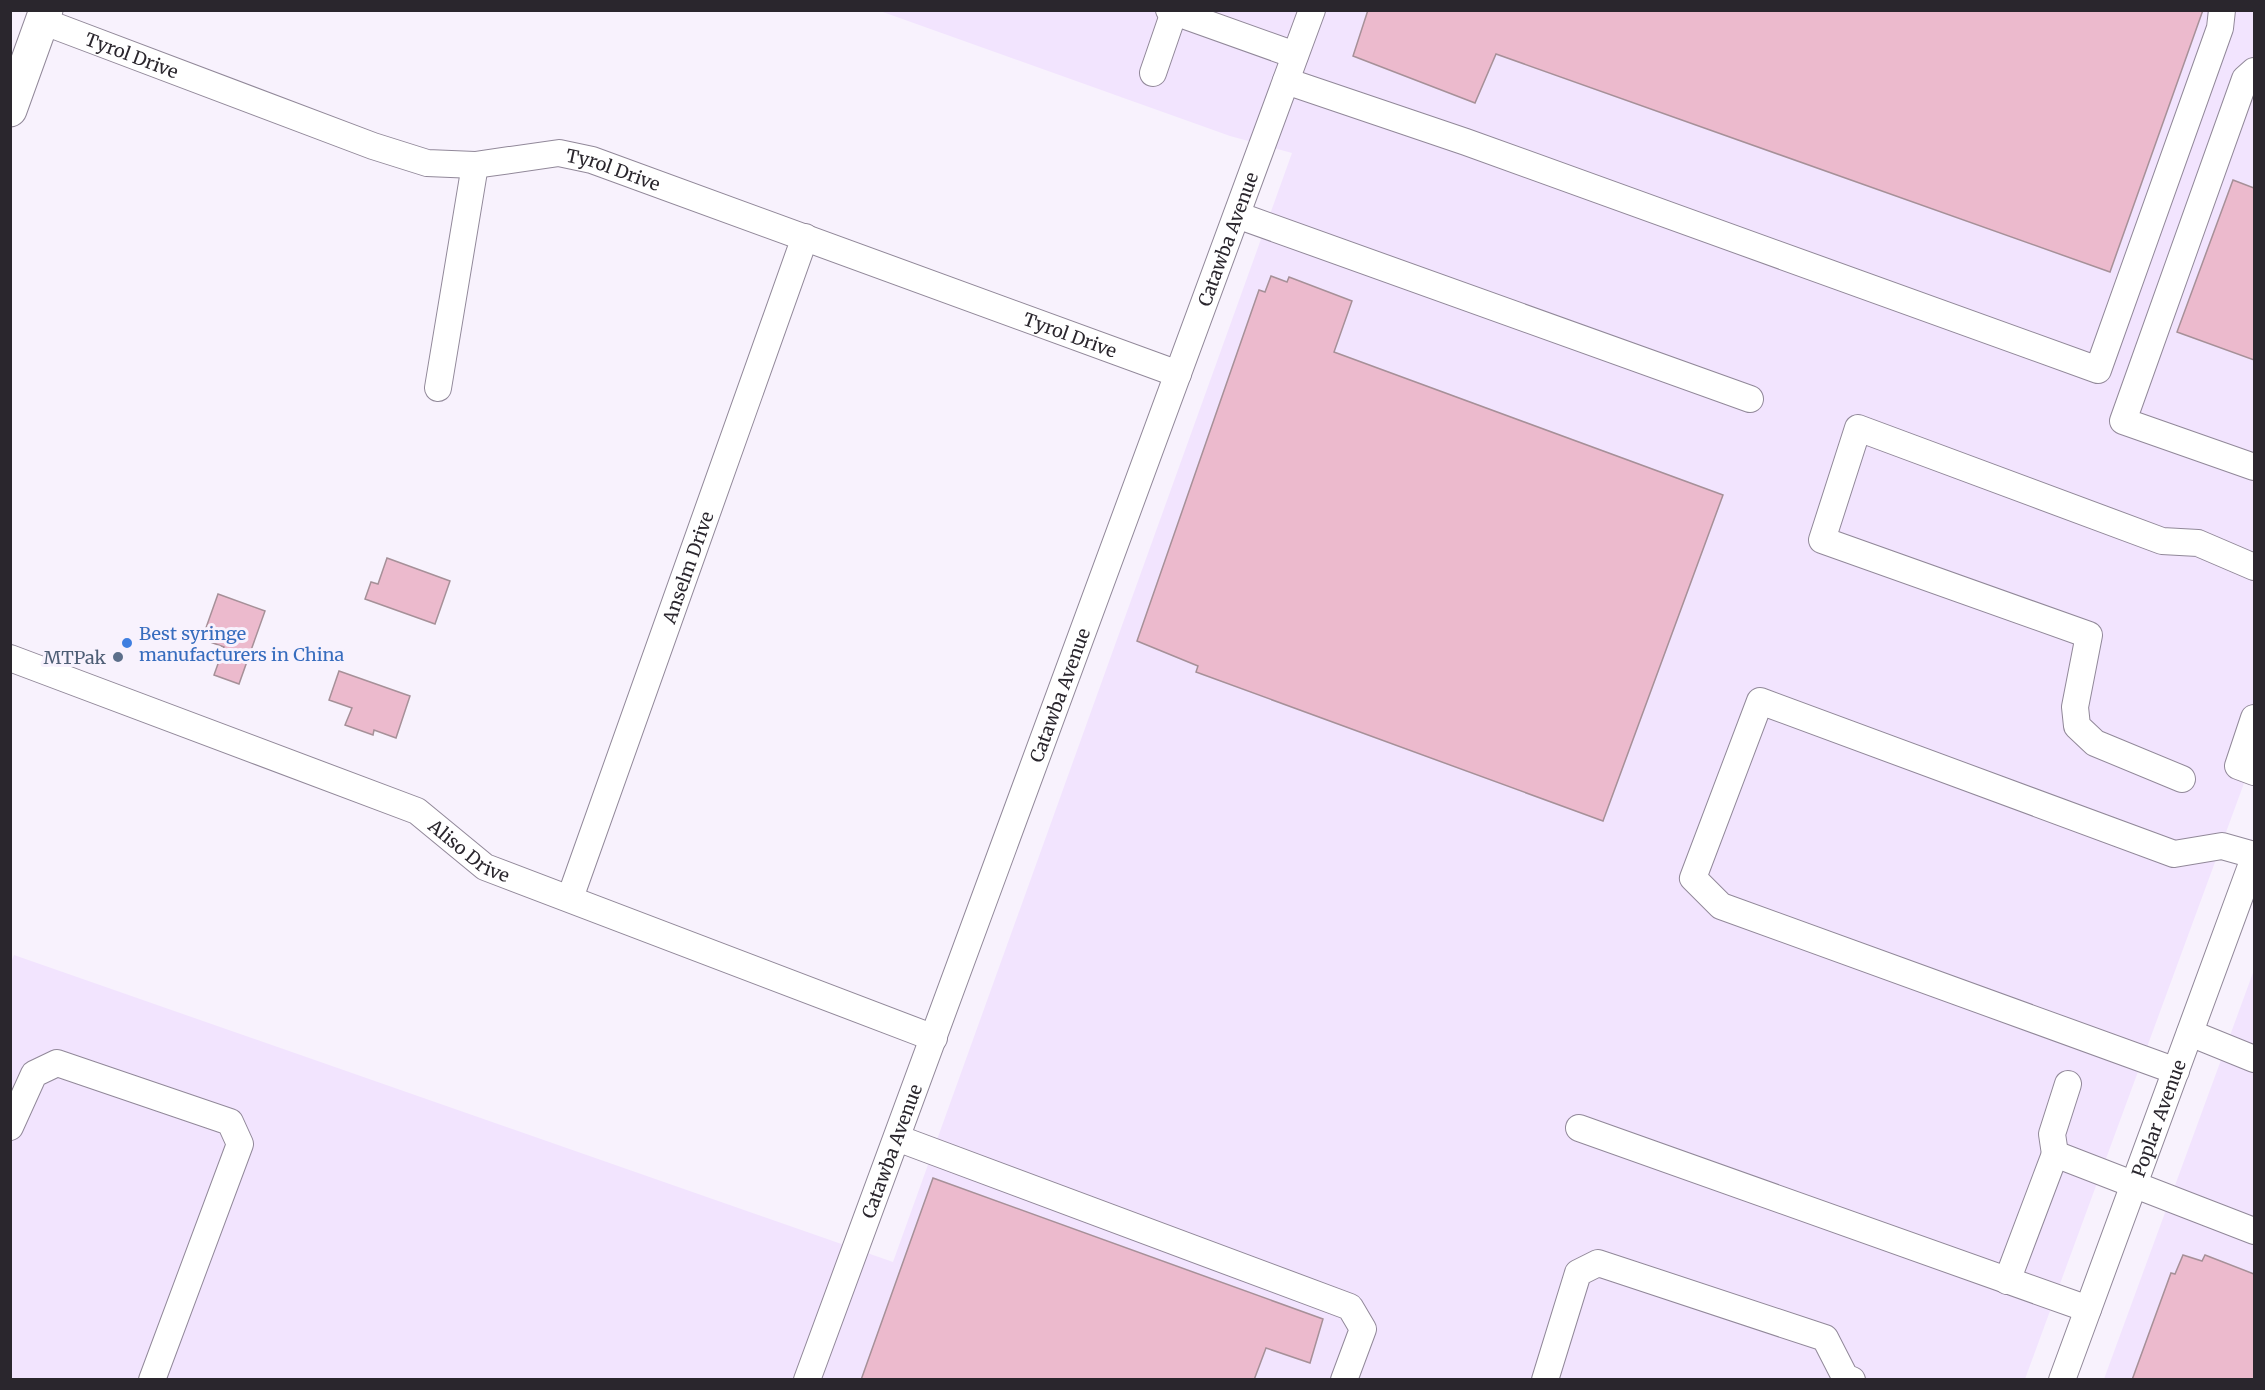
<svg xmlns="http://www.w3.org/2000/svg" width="2265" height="1390" font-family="Merriweather,serif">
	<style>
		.built { fill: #f2e4fe }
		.building { fill: #ecbacd; stroke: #a69098; stroke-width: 1.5 }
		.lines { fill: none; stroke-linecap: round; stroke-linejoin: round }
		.minor-casing { stroke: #918899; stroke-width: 28 }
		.major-casing { stroke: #918899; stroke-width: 35 }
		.minor { stroke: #fff; stroke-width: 26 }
		.major { stroke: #fff; stroke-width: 33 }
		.shop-dot { fill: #3f7fe0; stroke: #f8f2fd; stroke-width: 2 }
		.service-dot { fill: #5c6f8a; stroke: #f8f2fd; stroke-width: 2 }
		.labels { text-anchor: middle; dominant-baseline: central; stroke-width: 6; stroke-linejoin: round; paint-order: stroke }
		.street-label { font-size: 18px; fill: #2a262d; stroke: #f8f2fd }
		.shop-label { font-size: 18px; fill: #366cbe; stroke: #f8f2fd; text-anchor: start }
		.service-label { font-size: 18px; fill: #4e5e75; stroke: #f8f2fd; text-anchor: end }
	</style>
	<rect width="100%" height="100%" fill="#f8f2fd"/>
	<path class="built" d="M880,11H2254V756L2025,1379L11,1380L10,965L14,955L893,1262L1292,153L1230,136Z
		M2254,970V1379H2104Z"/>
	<path class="building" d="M1368,10H2203L2110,272L1496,54L1475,103L1353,56Z
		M2233,180L2254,188V360L2177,332Z
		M1271,276L1287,282L1289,277L1352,301L1334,352L1723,495L1603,821L1196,672L1198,666L1137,641L1259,290L1265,292Z
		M387,558L450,581L435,624L365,599L371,582L378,584Z
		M218,594L265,611L239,684L214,675L224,647L202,639Z
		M339,671L410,696L396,738L374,730L373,735L345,725L352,708L329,700Z
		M933,1178L1323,1319L1310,1363L1266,1348L1254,1380H861Z
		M2183,1255L2202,1261L2205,1255L2254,1274V1380H2132L2171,1273L2175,1274Z"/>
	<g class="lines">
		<g class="minor-casing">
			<g id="minor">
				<path d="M1169,10L1295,55"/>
				<path id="s1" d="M42,21L373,146L427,163L475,165L559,153L592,160L1178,374"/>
				<path d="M2254,71L2245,79L2123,421L2254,467"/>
				<path d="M1153,73L1174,12"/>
				<path d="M1286,81L1466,142L2098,370L2220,28L2222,10"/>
				<path d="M1237,215L1750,399"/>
				<path d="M438,388L475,165"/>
				<path id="s2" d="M10,658L417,811L485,867L934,1038"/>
				<path d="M2254,718L2238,766L2254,772"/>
				<path d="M2182,779L2095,743L2077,726L2075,707L2089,635L1822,540L1858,428L2162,541L2198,543L2254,567"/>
				<path id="s3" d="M570,898L805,237"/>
				<path d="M2190,1033L2254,1059"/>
				<path d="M2176,1071L1721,906L1693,878L1760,701L2174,854L2222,846L2254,855"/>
				<path d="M10,1127L34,1074L57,1063L230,1122L240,1144L152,1380"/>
				<path d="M1579,1128L2088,1309"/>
				<path d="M897,1138L1350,1307L1363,1329L1344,1380"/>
				<path d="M2055,1154L2052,1134L2068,1084"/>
				<path d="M2007,1281L2055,1154L2254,1231"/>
				<path id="s4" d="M807,1380L1312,10"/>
				<path d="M1545,1380L1578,1273L1598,1263L1825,1338L1845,1377L1852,1380"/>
				<path id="s5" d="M2062,1380L2254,858"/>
			</g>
		</g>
		<g class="major-casing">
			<path id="major" d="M10,110L46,10"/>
		</g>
		<use href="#minor" class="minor"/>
		<use href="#major" class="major"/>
	</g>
	<circle class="shop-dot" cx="127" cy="643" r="6"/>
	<circle class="service-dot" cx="118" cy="657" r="6"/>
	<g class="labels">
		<g class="street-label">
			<text stroke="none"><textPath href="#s1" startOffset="96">Tyrol Drive</textPath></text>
			<text stroke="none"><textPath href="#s1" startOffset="600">Tyrol Drive</textPath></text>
			<text stroke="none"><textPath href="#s4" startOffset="1216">Catawba Avenue</textPath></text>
			<text stroke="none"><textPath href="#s1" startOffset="1086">Tyrol Drive</textPath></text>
			<text stroke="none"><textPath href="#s3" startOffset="351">Anselm Drive</textPath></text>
			<text stroke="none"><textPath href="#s4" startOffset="730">Catawba Avenue</textPath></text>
			<text stroke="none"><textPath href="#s2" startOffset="501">Aliso Drive</textPath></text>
			<text stroke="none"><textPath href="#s5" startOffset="279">Poplar Avenue</textPath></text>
			<text stroke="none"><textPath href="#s4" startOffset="244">Catawba Avenue</textPath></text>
		</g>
		<g class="shop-label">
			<text x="139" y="633">Best syringe<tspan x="139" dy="21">manufacturers in China</tspan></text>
		</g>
		<g class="service-label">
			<text x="106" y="657">MTPak</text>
		</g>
	</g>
	<rect width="2265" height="1390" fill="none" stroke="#2a262d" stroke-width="24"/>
</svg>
